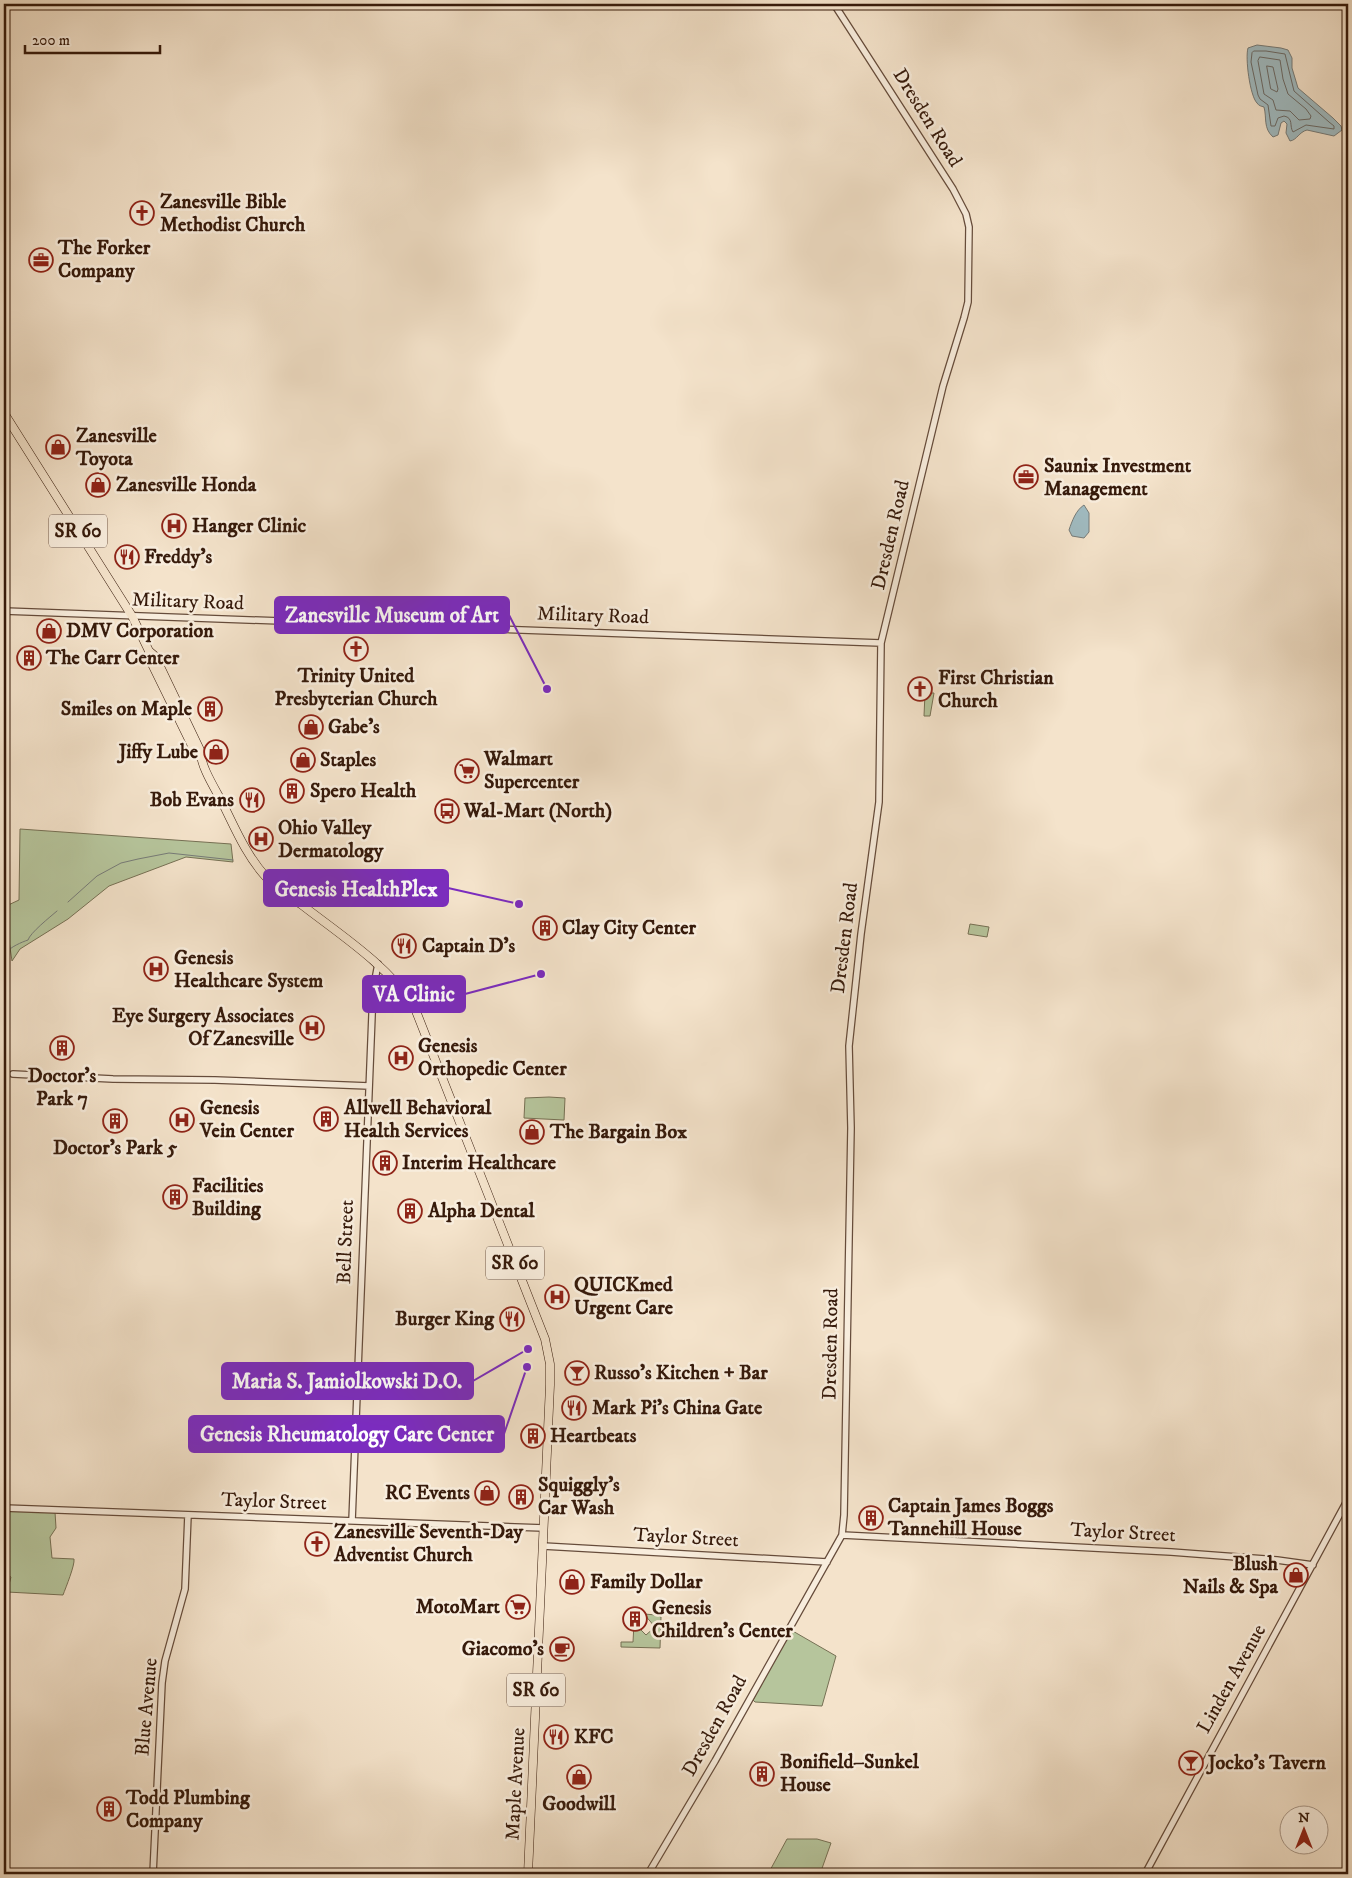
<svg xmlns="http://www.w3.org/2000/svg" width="1352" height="1878" font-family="'IM FELL DW Pica',serif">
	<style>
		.green { fill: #b6c59c; stroke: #767054 }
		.water { fill: #a0bbc1; stroke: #767b78 }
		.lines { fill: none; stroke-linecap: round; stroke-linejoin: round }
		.shore { stroke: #6b6a66; stroke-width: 1 }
		.stream { stroke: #767b78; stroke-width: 1 }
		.tertiary-casing { stroke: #664c3b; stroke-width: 8 }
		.primary-casing { stroke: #361a0b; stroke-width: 9 }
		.tertiary { stroke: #f8eddd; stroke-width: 5.5 }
		.primary { stroke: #f4e3cb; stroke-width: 8 }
		.rail-casing { stroke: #361a0b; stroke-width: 3 }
		.rail { stroke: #f8eddd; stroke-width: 1; stroke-dasharray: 4; stroke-linecap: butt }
		.labels { text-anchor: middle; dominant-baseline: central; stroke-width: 5; stroke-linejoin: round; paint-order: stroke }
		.shield { fill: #f8eddd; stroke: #70594a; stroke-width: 1 }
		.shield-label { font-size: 19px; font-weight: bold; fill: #361a0b }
		.street-label { font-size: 20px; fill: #361a0b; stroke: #f8eddd }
		.poi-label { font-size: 20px; font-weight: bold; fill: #361a0b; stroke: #f8eddd; text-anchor: start }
		.leader { fill: none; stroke: #7b2cbf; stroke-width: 2 }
		.callout-dot { fill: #7b2cbf; stroke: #f8eddd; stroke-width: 2 }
		.callout { fill: #7b2cbf; stroke: #7b2cbf; stroke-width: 2 }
		.callout-label { font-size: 21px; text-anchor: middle; font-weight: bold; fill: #fff }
	</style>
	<rect width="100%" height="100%" fill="#f4e3cb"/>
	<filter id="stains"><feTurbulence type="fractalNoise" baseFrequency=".004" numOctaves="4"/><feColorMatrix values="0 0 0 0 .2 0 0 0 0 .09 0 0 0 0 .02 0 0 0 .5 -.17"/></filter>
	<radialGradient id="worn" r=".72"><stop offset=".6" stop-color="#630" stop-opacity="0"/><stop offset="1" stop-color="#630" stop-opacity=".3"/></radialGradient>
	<path class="green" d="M925,693H934L930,716H924Z
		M20,829L231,844L233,862L186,857L109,886L68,919L20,949L12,961L4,907L19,900Z
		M970,924L989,927L987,937L968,934Z
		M549,1097L565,1098L564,1120L524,1118L525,1098Z
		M4,1510L55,1512L56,1528L50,1537L52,1558L74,1559C75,1565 66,1587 63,1595L7,1592L11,1577L4,1574Z
		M657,1606H662L661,1614H659V1616L661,1617L660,1648L621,1647V1642H633L634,1623L646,1635L655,1627L644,1614L656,1615Z
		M791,1630L836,1656L822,1706L755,1702L753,1700Z
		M787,1839H817L831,1843L820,1874H768Z"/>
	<path class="water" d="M1257,45L1281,48L1288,50L1292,58V68L1298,88L1333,118L1341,126L1342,130L1334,136L1307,130C1299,132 1297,140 1290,141L1286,133L1287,124L1284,121L1281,123L1278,135L1273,137C1263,128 1267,118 1264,107C1261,106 1259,106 1257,103C1250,96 1245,58 1248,48Z
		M1084,505L1089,513V532L1084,538L1072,536L1069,530C1072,521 1076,510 1084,505Z"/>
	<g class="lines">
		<path class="shore" d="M1254,51H1266L1285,54L1294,91L1329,122L1334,126V129L1306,125L1293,132C1289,126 1294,118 1284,116L1278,118L1275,126H1271L1268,105L1260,99L1258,95L1251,62L1252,53Z
			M1260,57L1280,60L1283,79L1288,94L1306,109L1311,116L1310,119L1299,120L1290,111L1276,110L1273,100L1264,94L1258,61Z
			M1267,66L1273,67L1278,89L1277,92L1271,89Z"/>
		<path class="stream" d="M68,902L97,876L121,863L138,859L169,853L233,860
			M4,961C5,958 4,955 6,953C10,947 22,942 28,940C30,933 50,917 57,911"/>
		<g class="tertiary-casing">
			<path id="tertiary" d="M4,611L881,643
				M373,985L381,980H395
				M13,1074L113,1079L215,1080L369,1086
				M4,1508L544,1528
				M352,1521L373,990L378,964
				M842,1535L1171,1552L1277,1560L1313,1565
				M543,1546L827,1562
				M153,1874L162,1683L165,1661L185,1589L188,1515
				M648,1874L715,1761L842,1535L844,1515L851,1128L849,1046L861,934L879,802L881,643L943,386L964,318L968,302L969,227L966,214L953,189L834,4
				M1145,1874L1348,1499"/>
		</g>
		<g class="primary-casing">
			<path id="primary" d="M4,413L132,616L149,651L155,656L200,750C201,767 214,787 222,802C235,828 246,855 266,877C276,888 290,896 302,905C342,936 386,964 414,1006L545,1339L550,1364V1385L528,1874
				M149,651V658L195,752L200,757"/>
		</g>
		<use href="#tertiary" class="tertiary"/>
		<use href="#primary" class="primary"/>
		<g class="rail-casing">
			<path id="rail" d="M1346,1874L1348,1852"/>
		</g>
		<use href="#rail" class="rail"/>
	</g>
	<defs>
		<g id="church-ring" transform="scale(1.25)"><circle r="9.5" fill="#f8eddd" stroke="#8f2418" stroke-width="1.5"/><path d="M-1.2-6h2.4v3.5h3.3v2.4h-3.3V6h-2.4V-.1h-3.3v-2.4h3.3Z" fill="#8f2418"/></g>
		<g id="office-ring" transform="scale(1.25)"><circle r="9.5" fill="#f8eddd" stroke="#8f2418" stroke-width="1.5"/><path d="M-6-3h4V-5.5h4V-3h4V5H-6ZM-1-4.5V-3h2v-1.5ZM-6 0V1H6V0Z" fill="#8f2418"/></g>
		<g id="shop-ring" transform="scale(1.25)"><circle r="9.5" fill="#f8eddd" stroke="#8f2418" stroke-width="1.5"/><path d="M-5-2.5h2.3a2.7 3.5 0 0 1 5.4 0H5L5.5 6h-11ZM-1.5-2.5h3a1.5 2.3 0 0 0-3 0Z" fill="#8f2418"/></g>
		<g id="hospital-ring" transform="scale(1.25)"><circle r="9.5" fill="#f8eddd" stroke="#8f2418" stroke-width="1.5"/><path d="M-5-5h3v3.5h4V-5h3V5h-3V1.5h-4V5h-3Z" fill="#8f2418"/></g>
		<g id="restaurant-ring" transform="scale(1.25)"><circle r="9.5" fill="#f8eddd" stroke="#8f2418" stroke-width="1.5"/><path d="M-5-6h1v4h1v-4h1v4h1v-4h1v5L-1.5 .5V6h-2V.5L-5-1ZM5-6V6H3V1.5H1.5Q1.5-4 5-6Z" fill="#8f2418"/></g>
		<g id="building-ring" transform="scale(1.25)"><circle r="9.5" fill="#f8eddd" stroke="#8f2418" stroke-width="1.5"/><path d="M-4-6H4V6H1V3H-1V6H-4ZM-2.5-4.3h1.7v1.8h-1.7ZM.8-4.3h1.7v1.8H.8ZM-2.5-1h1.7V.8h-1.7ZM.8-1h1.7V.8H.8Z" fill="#8f2418"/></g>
		<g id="supermarket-ring" transform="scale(1.25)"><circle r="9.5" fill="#f8eddd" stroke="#8f2418" stroke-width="1.5"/><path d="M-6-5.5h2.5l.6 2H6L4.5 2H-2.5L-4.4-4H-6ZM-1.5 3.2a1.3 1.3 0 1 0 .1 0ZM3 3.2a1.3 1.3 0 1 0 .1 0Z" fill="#8f2418"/></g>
		<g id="bus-ring" transform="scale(1.25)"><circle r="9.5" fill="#f8eddd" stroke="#8f2418" stroke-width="1.5"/><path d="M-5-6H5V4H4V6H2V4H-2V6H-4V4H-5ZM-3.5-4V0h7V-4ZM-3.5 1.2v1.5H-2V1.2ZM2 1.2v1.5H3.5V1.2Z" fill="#8f2418"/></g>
		<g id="bar-ring" transform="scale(1.25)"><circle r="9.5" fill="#f8eddd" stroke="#8f2418" stroke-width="1.5"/><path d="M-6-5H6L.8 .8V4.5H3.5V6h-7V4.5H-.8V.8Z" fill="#8f2418"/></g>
		<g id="cafe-ring" transform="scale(1.25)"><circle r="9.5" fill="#f8eddd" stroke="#8f2418" stroke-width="1.5"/><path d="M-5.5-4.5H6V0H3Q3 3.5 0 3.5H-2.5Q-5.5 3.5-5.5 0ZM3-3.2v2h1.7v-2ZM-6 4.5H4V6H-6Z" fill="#8f2418"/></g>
	</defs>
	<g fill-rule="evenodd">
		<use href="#church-ring" x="142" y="213"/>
		<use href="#office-ring" x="41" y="260"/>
		<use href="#shop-ring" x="58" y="447"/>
		<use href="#office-ring" x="1026" y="477"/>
		<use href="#shop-ring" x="98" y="485"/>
		<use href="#hospital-ring" x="174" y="526"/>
		<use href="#restaurant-ring" x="127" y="557"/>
		<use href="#shop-ring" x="49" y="631"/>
		<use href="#church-ring" x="356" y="649"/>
		<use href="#building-ring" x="29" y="658"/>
		<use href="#church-ring" x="920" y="689"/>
		<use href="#building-ring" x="210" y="709"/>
		<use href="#shop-ring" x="311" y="727"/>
		<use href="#shop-ring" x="216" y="752"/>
		<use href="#shop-ring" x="303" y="760"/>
		<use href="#supermarket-ring" x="467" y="771"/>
		<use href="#building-ring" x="292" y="791"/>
		<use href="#restaurant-ring" x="252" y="800"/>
		<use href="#bus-ring" x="447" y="811"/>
		<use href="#hospital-ring" x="261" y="839"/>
		<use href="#building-ring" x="545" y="928"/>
		<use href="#restaurant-ring" x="404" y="946"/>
		<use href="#hospital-ring" x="156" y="969"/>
		<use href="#hospital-ring" x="312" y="1028"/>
		<use href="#building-ring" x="62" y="1048"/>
		<use href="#hospital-ring" x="401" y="1058"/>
		<use href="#building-ring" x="326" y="1119"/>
		<use href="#hospital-ring" x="182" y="1120"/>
		<use href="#building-ring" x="115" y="1121"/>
		<use href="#shop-ring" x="532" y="1132"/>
		<use href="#building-ring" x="385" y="1163"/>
		<use href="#building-ring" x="175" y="1197"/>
		<use href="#building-ring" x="410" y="1211"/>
		<use href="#hospital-ring" x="557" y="1297"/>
		<use href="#restaurant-ring" x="512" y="1319"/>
		<use href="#bar-ring" x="577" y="1373"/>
		<use href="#restaurant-ring" x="574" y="1408"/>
		<use href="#building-ring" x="533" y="1436"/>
		<use href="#shop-ring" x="487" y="1493"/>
		<use href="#building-ring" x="521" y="1497"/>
		<use href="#building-ring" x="871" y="1518"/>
		<use href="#church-ring" x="317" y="1544"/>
		<use href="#shop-ring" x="1296" y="1575"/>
		<use href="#shop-ring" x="572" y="1582"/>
		<use href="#supermarket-ring" x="518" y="1607"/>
		<use href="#building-ring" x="635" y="1619"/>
		<use href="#cafe-ring" x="562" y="1649"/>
		<use href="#restaurant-ring" x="556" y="1737"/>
		<use href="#bar-ring" x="1191" y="1763"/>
		<use href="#building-ring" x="762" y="1774"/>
		<use href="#shop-ring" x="579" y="1777"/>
		<use href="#building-ring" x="109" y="1809"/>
	</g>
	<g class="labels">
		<g class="shield">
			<rect x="49" y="514.5" width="58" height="33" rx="4"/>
			<rect x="486" y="1246.5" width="58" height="33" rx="4"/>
			<rect x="507" y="1673.5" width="58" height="33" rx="4"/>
		</g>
		<g class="shield-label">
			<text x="78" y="531">SR 60</text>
			<text x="515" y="1263">SR 60</text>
			<text x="536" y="1690">SR 60</text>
		</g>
		<g class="street-label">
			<text transform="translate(927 118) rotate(58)">Dresden Road</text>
			<text transform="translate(891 535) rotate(-77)">Dresden Road</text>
			<text transform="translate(188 602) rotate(2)">Military Road</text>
			<text transform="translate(593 616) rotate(2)">Military Road</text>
			<text transform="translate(845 938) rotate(-83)">Dresden Road</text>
			<text transform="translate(346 1242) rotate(-88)">Bell Street</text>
			<text transform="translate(831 1344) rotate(-89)">Dresden Road</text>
			<text transform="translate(274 1502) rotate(2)">Taylor Street</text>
			<text transform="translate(1123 1533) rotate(3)">Taylor Street</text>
			<text transform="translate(686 1538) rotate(3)">Taylor Street</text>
			<text transform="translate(1232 1679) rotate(-61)">Linden Avenue</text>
			<text transform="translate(147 1707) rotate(-85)">Blue Avenue</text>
			<text transform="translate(715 1726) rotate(-61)">Dresden Road</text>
			<text transform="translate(516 1784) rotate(-87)">Maple Avenue</text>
		</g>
		<g class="poi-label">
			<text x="160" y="202">Zanesville Bible<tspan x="160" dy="23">Methodist Church</tspan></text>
			<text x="58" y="248">The Forker<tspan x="58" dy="23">Company</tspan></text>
			<text x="76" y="436">Zanesville<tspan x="76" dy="23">Toyota</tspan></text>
			<text x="1044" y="466">Saunix Investment<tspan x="1044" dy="23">Management</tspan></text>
			<text x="116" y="485">Zanesville Honda</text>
			<text x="192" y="526">Hanger Clinic</text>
			<text x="144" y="557">Freddy's</text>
			<text x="66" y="631">DMV Corporation</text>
			<text x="46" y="658">The Carr Center</text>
			<text x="356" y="676" text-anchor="middle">Trinity United<tspan x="356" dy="23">Presbyterian Church</tspan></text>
			<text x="938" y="678">First Christian<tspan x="938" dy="23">Church</tspan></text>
			<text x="192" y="709" text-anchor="end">Smiles on Maple</text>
			<text x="328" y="727">Gabe's</text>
			<text x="198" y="752" text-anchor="end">Jiffy Lube</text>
			<text x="484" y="759">Walmart<tspan x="484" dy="23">Supercenter</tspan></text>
			<text x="320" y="760">Staples</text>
			<text x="310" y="791">Spero Health</text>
			<text x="234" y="800" text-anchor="end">Bob Evans</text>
			<text x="464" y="811">Wal-Mart (North)</text>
			<text x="278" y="828">Ohio Valley<tspan x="278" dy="23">Dermatology</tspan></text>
			<text x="562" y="928">Clay City Center</text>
			<text x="422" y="946">Captain D's</text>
			<text x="174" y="958">Genesis<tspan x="174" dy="23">Healthcare System</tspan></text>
			<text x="294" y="1016" text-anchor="end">Eye Surgery Associates<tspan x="294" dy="23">Of Zanesville</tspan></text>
			<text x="418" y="1046">Genesis<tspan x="418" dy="23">Orthopedic Center</tspan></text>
			<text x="62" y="1076" text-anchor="middle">Doctor's<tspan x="62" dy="23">Park 7</tspan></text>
			<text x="200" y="1108">Genesis<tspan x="200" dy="23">Vein Center</tspan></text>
			<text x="344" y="1108">Allwell Behavioral<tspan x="344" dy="23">Health Services</tspan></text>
			<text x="550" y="1132">The Bargain Box</text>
			<text x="115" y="1148" text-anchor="middle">Doctor's Park 5</text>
			<text x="402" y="1163">Interim Healthcare</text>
			<text x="192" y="1186">Facilities<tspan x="192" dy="23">Building</tspan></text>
			<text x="428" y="1211">Alpha Dental</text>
			<text x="574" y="1285">QUICKmed<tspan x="574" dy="23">Urgent Care</tspan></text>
			<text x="494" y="1319" text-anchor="end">Burger King</text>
			<text x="594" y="1373">Russo's Kitchen + Bar</text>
			<text x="592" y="1408">Mark Pi's China Gate</text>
			<text x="550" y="1436">Heartbeats</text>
			<text x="538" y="1485">Squiggly's<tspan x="538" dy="23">Car Wash</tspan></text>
			<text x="470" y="1493" text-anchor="end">RC Events</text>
			<text x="888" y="1506">Captain James Boggs<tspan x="888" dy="23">Tannehill House</tspan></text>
			<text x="334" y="1532">Zanesville Seventh-Day<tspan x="334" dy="23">Adventist Church</tspan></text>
			<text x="1278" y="1564" text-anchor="end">Blush<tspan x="1278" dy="23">Nails &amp; Spa</tspan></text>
			<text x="590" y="1582">Family Dollar</text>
			<text x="500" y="1607" text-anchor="end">MotoMart</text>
			<text x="652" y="1608">Genesis<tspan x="652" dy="23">Children's Center</tspan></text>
			<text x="544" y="1649" text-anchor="end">Giacomo's</text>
			<text x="574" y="1737">KFC</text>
			<text x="780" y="1762">Bonifield–Sunkel<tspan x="780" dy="23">House</tspan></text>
			<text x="1208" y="1763">Jocko's Tavern</text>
			<text x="126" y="1798">Todd Plumbing<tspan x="126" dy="23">Company</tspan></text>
			<text x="579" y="1804" text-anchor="middle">Goodwill</text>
		</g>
	</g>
	<path class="leader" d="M547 689L509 615M519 904L448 888M541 974L465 994M528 1349L473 1381M527 1367L504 1434"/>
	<g class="callout-dot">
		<circle cx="547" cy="689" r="5"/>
		<circle cx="519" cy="904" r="5"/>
		<circle cx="541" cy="974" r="5"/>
		<circle cx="528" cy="1349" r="5"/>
		<circle cx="527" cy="1367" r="5"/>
	</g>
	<g class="callout">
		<rect x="275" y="597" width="234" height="36" rx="5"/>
		<rect x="264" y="870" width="184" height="36" rx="5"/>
		<rect x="363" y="976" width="102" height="36" rx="5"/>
		<rect x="222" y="1363" width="251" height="36" rx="5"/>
		<rect x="189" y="1416" width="315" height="36" rx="5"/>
	</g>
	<g class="callout-label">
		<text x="392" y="622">Zanesville Museum of Art</text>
		<text x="356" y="896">Genesis HealthPlex</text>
		<text x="414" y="1001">VA Clinic</text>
		<text x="347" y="1388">Maria S. Jamiolkowski D.O.</text>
		<text x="347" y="1441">Genesis Rheumatology Care Center</text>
	</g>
	<rect width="1352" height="1878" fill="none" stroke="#f4e3cb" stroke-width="20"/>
	<rect x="5" y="5" width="1342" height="1868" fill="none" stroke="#361a0b" stroke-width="2.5"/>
	<rect x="10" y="10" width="1332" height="1858" fill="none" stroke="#361a0b"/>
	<g transform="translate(1304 1830)"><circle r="24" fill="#f8eddd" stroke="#aa9989"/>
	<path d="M0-4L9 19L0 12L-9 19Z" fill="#8f2418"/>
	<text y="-8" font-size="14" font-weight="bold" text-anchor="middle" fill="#361a0b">N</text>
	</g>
	<path d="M25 45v8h135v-8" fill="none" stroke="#361a0b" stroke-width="2.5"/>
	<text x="32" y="45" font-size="15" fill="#361a0b" stroke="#f8eddd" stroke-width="4" paint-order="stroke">200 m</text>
	<rect width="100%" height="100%" filter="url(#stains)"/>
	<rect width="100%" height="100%" fill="url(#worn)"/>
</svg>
